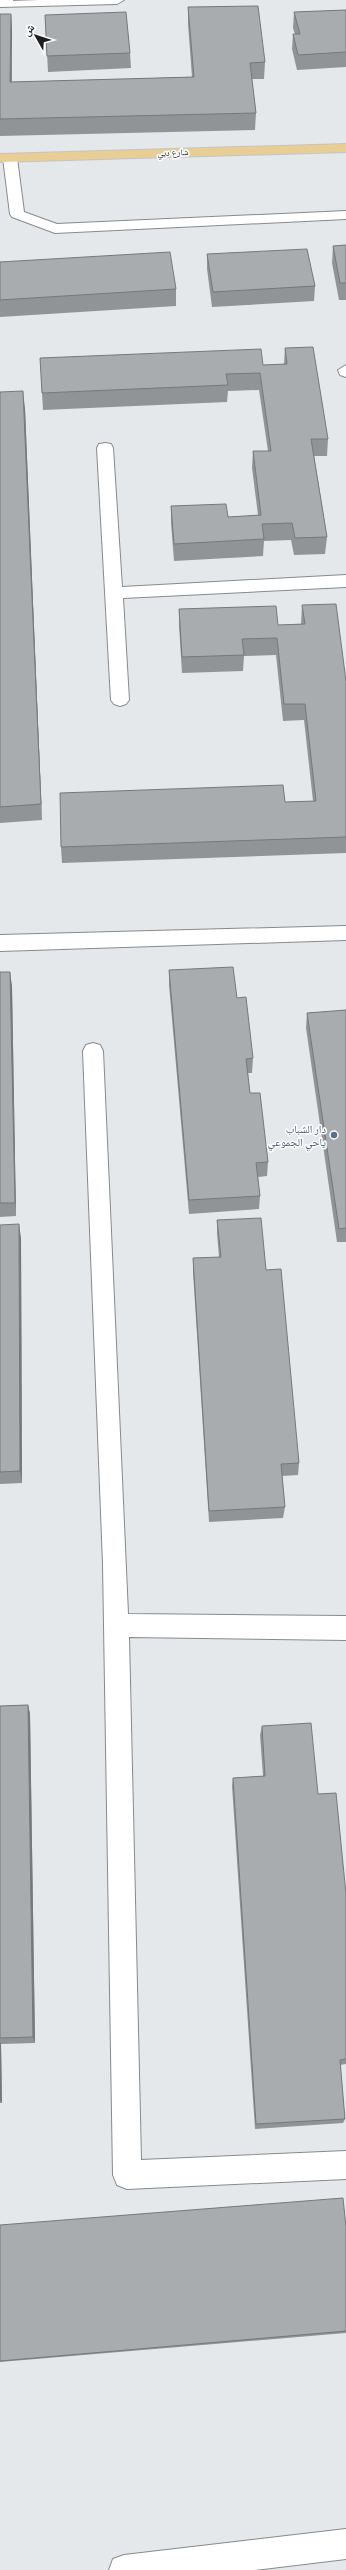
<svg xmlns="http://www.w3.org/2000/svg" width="346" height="2570" font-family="'Source Sans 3','Noto Naskh Arabic',sans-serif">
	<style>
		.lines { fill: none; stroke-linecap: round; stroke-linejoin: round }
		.minor-casing { stroke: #878a8c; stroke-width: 2 }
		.major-casing { stroke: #c4c4c5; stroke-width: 2 }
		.minor { fill: #fff; fill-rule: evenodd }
		.major { fill: #e8ce95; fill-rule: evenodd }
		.wall { fill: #919496 }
		.shaded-wall { fill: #76787a }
		.building { fill: #a9acae; stroke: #76787a }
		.service-dot { fill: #5c6f8a; stroke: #fff; stroke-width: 1.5 }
		.labels { text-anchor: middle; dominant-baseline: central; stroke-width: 3; stroke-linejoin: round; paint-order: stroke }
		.far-street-label { font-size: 9px; fill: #1d1e1f; stroke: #fff }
		.service-label { font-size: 11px; fill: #4e5e75; stroke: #fff; text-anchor: end }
	</style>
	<rect width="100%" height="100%" fill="#e5e8eb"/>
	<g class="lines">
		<g class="minor-casing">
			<path id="minor" d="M0,0H124L117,4L0,7Z
				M10,154L17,158L24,212L57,224L346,211V219L55,233L12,217L10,214L3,158Z
				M346,365V377L340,375L338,370Z
				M105,443L111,444L113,448L122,587L346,575V587L123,598L129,700L126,704L120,706L114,704L111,700L97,448L99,444Z
				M346,926V940L0,951V935Z
				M93,1043L100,1045L103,1051L128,1614L346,1616V1640L129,1637L141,2160L346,2151V2179L127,2189L117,2185L113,2175L103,1564L83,1051L86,1045Z
				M346,2529V2559L255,2570H109L113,2559L124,2555Z"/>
		</g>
		<g class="major-casing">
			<path id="major" d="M346,144V152L0,162V154Z"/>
		</g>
		<use href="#minor" class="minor"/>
		<use href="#major" class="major"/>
	</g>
	<path class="wall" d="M13,0H39L13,1Z
		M188,7L265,62L264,79H252L256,113L255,130L0,136V14H11L12,31V82L192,77L188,24Z
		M346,10V67L297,70L292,49L293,34H295L293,28L294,12Z
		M45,15L130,53L131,68L48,72Z
		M346,245V300H339L332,263L333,246Z
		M207,254L315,286L314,301L212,307L207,269Z
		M0,262L176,289V306L0,317Z
		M285,348L328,439L327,456H314L327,537L325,554L294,555L291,540L264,541L263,556L174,561L171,523V506L228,517L258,515L252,468L253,451H268L259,390L228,391L227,402L43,410L40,358L263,365L284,364Z
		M0,392L25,409L42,820L0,823Z
		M302,605L346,681V853L62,863L61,847L285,802L313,801L304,720L283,721L276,655L244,656L243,671L182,673L179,626V609L278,625L301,624Z
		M169,970L237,998L253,1058L252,1073H248L250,1093L268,1162L267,1176L258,1177L260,1196L259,1209L189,1214L169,985Z
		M0,972H10L12,987L16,1216L0,1217Z
		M346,1010V1242H337L306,1028L307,1013Z
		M217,1220L266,1270L299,1463L298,1475L282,1476L285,1507L283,1518L209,1522L193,1272V1258L219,1257L217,1233Z
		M0,1225L21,1238L22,1483L0,1484Z
		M28,1705L30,1714L35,2043L1,2044L2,2103H0V1706Z
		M262,1726L318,1794L346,1894V2064L340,2065L345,2119L343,2123L255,2129L232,1786L233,1778L263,1776L260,1735Z
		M0,2225L346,2227V2333L0,2362Z"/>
	<path class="shaded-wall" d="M11,14L12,31L11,99L10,82Z
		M23,391L25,409L42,820L41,804Z
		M10,972L12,987L16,1216L15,1203Z
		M19,1224L21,1238L22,1483L20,1471Z
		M28,1705L30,1714L35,2043L33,2037Z
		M0,2042L1,2044L2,2103L0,2100Z"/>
	<path class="building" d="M258,6L265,62L250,63L256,113L0,119V14H11L10,82L194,77L188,7Z
		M346,10V52L298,55L293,34H300L294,12Z
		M126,12L130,53L47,56L45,15Z
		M346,245V283H340L333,246Z
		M307,249L315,286L213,292L207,254Z
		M170,252L176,289L0,300V262Z
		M313,347L328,439H311L327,537L295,538L292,523L262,524L264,539L174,544L171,506L226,504L228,517L261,515L253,451H271L260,373L226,374L228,385L42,393L40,358L261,349L263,365L287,364L285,348Z
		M23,391L41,804L0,807V392Z
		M336,604L346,681V837L61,847L60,793L283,785L285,802L316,801L305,704H284L277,638L242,639L244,655L182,657L179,609L276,606L278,625L305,624L302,605Z
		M233,967L237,998L246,997L253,1058L246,1059L250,1093H260L268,1162L256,1163L260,1196L189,1200L169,970Z
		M0,972H10L15,1203H0Z
		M346,1010V1228L339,1229L307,1013Z
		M261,1218L266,1270L281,1269L299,1463L281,1464L285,1507L209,1511L193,1258L221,1257L217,1220Z
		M19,1224L20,1471L0,1472V1225Z
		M28,1705L33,2037L0,2038V1706Z
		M311,1723L318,1794L336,1793L346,1894V2059L340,2060L345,2119L256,2124L233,1778L265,1776L262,1726Z
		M343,2198L346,2227V2331L0,2361V2225Z"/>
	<circle class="service-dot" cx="334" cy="1135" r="4"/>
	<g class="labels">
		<g class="far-street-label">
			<text transform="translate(173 153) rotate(-2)">شارع دبي</text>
		</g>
		<g class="service-label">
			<text x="326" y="1129">دار الشباب<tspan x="326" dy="13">ياحي الجموعي</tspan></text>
		</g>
	</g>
	<g transform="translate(36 36) rotate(309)" stroke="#ffffff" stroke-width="3" paint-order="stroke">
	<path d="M0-3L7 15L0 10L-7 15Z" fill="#1d1e1f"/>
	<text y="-6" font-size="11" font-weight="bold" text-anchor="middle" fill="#1d1e1f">ش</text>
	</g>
</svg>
